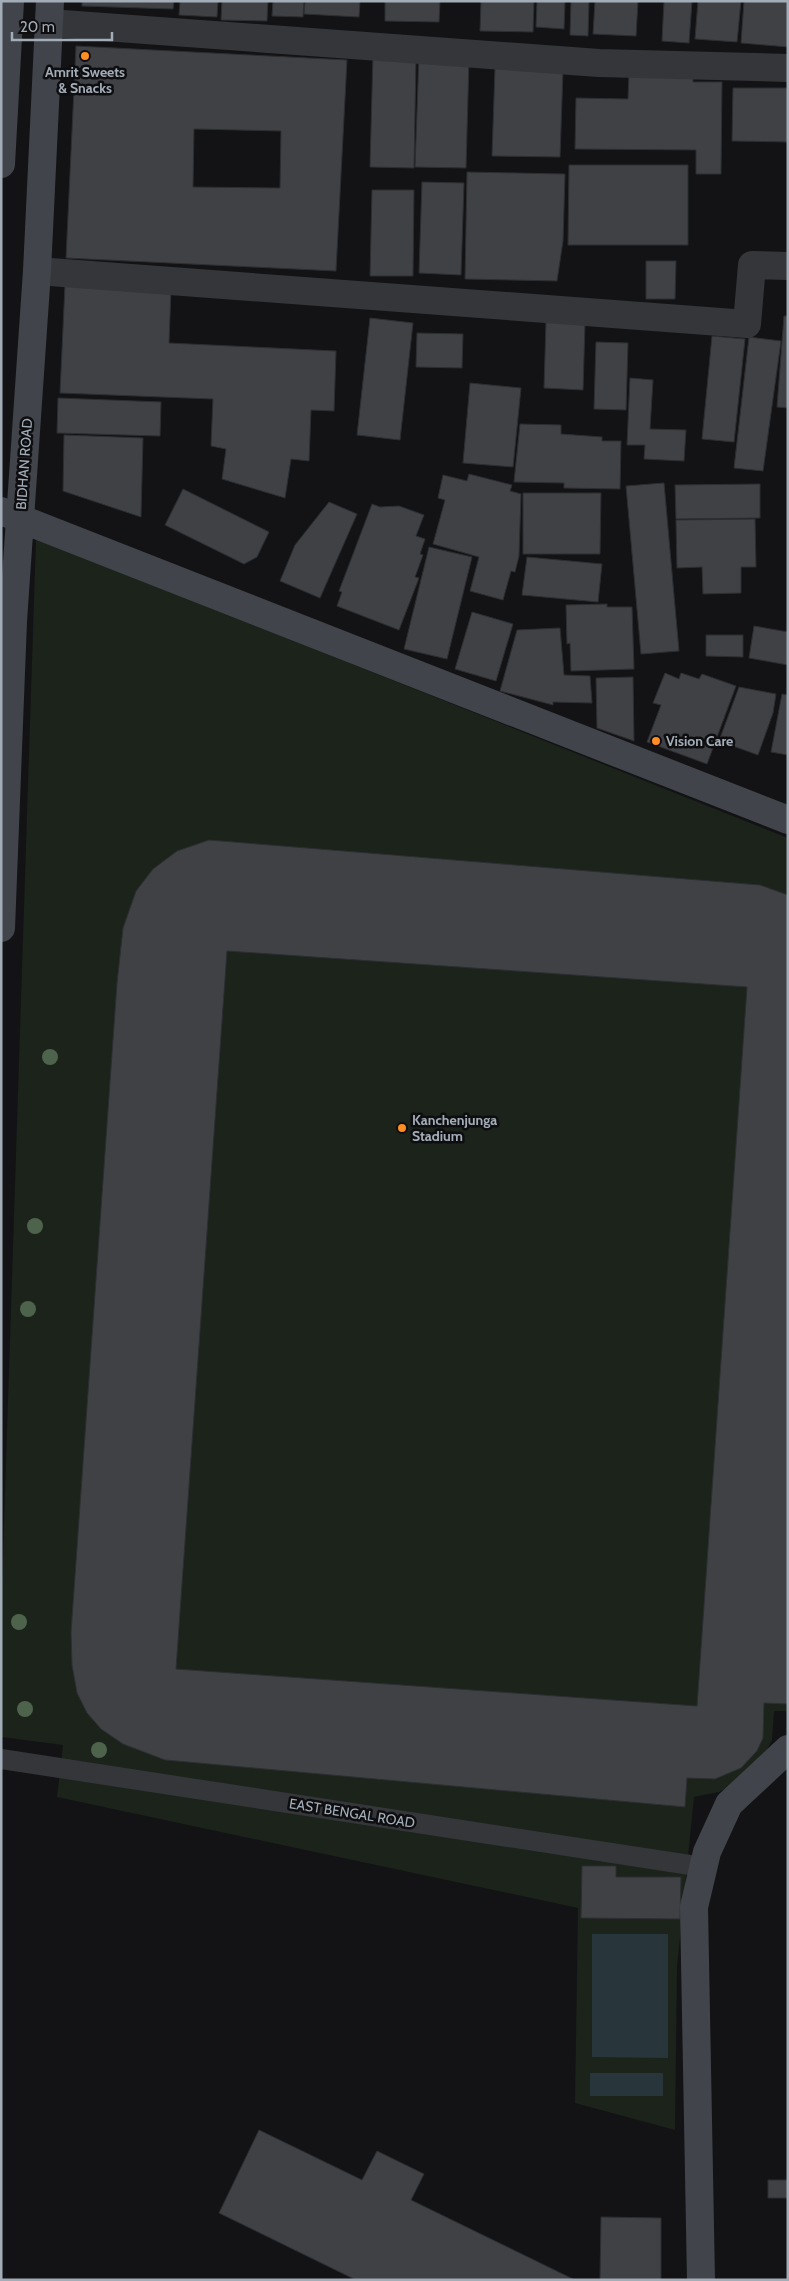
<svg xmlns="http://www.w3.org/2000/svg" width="789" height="2281" font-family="Cabin,sans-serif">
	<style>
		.green { fill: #1b231b }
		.water { fill: #28353a }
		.building { fill: #3f4145; stroke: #2d2e31; fill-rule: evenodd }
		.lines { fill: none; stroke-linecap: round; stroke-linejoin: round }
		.lane { stroke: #34363a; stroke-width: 20 }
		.street { stroke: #34363a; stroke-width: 28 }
		.secondary { stroke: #41454b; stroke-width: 28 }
		.tree { fill: #4d634b }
		.poi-dot { fill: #ff8d21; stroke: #0e0e10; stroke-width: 2 }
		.labels { text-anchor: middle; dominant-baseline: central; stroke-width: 5; stroke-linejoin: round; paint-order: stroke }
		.poi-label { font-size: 14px; font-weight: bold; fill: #a3adb7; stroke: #0e0e10; text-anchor: start }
		.street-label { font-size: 14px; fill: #a3adb7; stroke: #0e0e10 }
	</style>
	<rect width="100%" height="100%" fill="#131315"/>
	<path class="green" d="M36,538L788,838V1711H774L772,1740L763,1758L735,1784L719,1792L694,1797L677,1967L675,2130L575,2103L578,1908L57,1797L63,1745L1,1737V1617Z"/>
	<path class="water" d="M592,1934H668V2058L592,2057Z
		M590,2073H663V2096H590Z"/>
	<path class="building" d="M82,1H174L173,9L82,6Z
		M180,1H218L217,17L179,15Z
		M222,1H268L267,21L221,20Z
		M273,1H304L303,17L272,16Z
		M305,1H360L359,17L304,14Z
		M385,1H440L439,22L385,21Z
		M481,1H534L533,32L480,31Z
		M537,1H565L564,29L536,27Z
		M571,1H589L588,36L570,35Z
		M595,1H638L636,36L593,34Z
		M664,1H692L689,43L662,41Z
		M698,1H741L737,42L695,39Z
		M744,1H788V47L741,43Z
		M76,46L347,60L336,271L66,258ZM194,129L281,131L280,188L193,187Z
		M373,55L416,56L414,168L370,167Z
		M419,56L469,58L466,168L415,167Z
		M495,68L563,70L560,157L492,156Z
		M629,73H693V82H722L721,174H696V150L575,149L576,98L628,99Z
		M733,88H788V142L732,141Z
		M569,165H688V245H568Z
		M467,172L565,174L563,241L557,281L465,279Z
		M422,182L464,183L461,275L419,273Z
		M372,190H414L413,276H370Z
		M646,261H676L675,299H646Z
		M65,285L171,289L169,343L336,351L334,411L311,410L309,461L291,459L285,498L222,479L226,449L211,446L213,399L60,393Z
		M784,316H788V408L777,407Z
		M370,318L413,323L400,440L357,435Z
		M546,322L585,323L583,390L544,388Z
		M417,333L463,334L462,368L416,367Z
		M712,336L745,339L734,442L702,439Z
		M749,337L781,341L763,471L734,468Z
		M596,342L628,343L626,410L594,409Z
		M630,378L653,380L650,429L686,430L684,461L644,459L645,445H627Z
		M470,383L521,388L513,467L463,463Z
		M58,398L161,402L160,436L57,433Z
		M520,424L561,425V434L602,437V441H621L620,489L564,488V483L514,482Z
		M64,435L143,438L141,517L63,491Z
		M469,474L512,485L510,491L521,494L519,556L515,572L511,571L503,600L470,591L479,557L433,544L445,500L438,498L443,475L467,481Z
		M664,483L679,651L641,654L626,486Z
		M760,484V518L676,519L675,485Z
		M183,489L269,532L257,557L244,564L165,525Z
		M523,493H601L600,554H523Z
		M329,502L357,514L320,598L280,581L295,545Z
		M372,504L380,507L399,506L424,515L416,536L425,539L420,554L423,555L415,577L419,578L399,630L337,606L342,592L339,591Z
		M755,519L756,567H741V593L703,594L702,567L677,568L676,520Z
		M429,547L472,557L447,659L404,649Z
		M527,557L602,564L598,602L522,595Z
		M607,604V607H632L634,669L571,671L570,643L567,644L566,605Z
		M472,612L513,624L496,681L455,669Z
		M754,626L788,632V665L749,658Z
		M560,628L564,675L590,676L592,703L553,702V705L500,691L517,630Z
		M706,635H743V657L706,656Z
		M665,673L679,679L681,673L699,679L702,674L736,686L707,764L647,742L661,705L653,703Z
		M633,677L634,741L597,728L596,678Z
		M739,687L776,694L773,713L758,755L719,741Z
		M782,694L788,695V755L771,752Z
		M209,840L760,885L788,895V1704L764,1703L763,1738L757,1751L741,1768L715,1779L687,1778L685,1807L165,1760L123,1744L101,1729L87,1713L77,1693L72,1665L71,1632L117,983L123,928L136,891L153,869L177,851ZM227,951L747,987L697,1706L176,1669Z
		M582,1866H616V1877H681L680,1919L581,1918Z
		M259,2130L362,2180L377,2151L424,2174L411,2200L575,2280H356L219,2213Z
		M768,2180H788V2198H768Z
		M601,2217L661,2218V2280H600Z"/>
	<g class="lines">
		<path class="lane" d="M1,1759L703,1867"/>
		<path class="street" d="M49,23L599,63L788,68
			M37,271L747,324L752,265L788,266"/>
		<path class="secondary" d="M1,164L10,1
			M1,511L788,820
			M1,928L13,621L37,271L50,1
			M701,2280L694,1907L707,1852L729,1804L788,1749"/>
	</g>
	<g class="tree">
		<circle cx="50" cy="1057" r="8"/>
		<circle cx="35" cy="1226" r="8"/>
		<circle cx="28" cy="1309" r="8"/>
		<circle cx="19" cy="1622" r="8"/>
		<circle cx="25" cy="1709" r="8"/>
		<circle cx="99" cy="1750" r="8"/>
	</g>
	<g class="poi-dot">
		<circle cx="85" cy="56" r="5"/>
		<circle cx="656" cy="741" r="5"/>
		<circle cx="402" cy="1128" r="5"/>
	</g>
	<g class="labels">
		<g class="poi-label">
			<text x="85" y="72" text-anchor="middle">Amrit Sweets<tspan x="85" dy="16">&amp; Snacks</tspan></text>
			<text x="666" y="741">Vision Care</text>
			<text x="412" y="1120">Kanchenjunga<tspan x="412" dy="16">Stadium</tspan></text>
		</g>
		<g class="street-label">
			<text transform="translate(24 464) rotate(-86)">BIDHAN ROAD</text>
			<text transform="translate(352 1813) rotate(9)">EAST BENGAL ROAD</text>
		</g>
	</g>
	<rect width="789" height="2281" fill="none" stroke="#a3adb7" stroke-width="5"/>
	<path d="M12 32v8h100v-8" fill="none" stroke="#a3adb7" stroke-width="2.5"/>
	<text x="20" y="32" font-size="15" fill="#a3adb7" stroke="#0e0e10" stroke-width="4" paint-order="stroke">20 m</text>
</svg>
